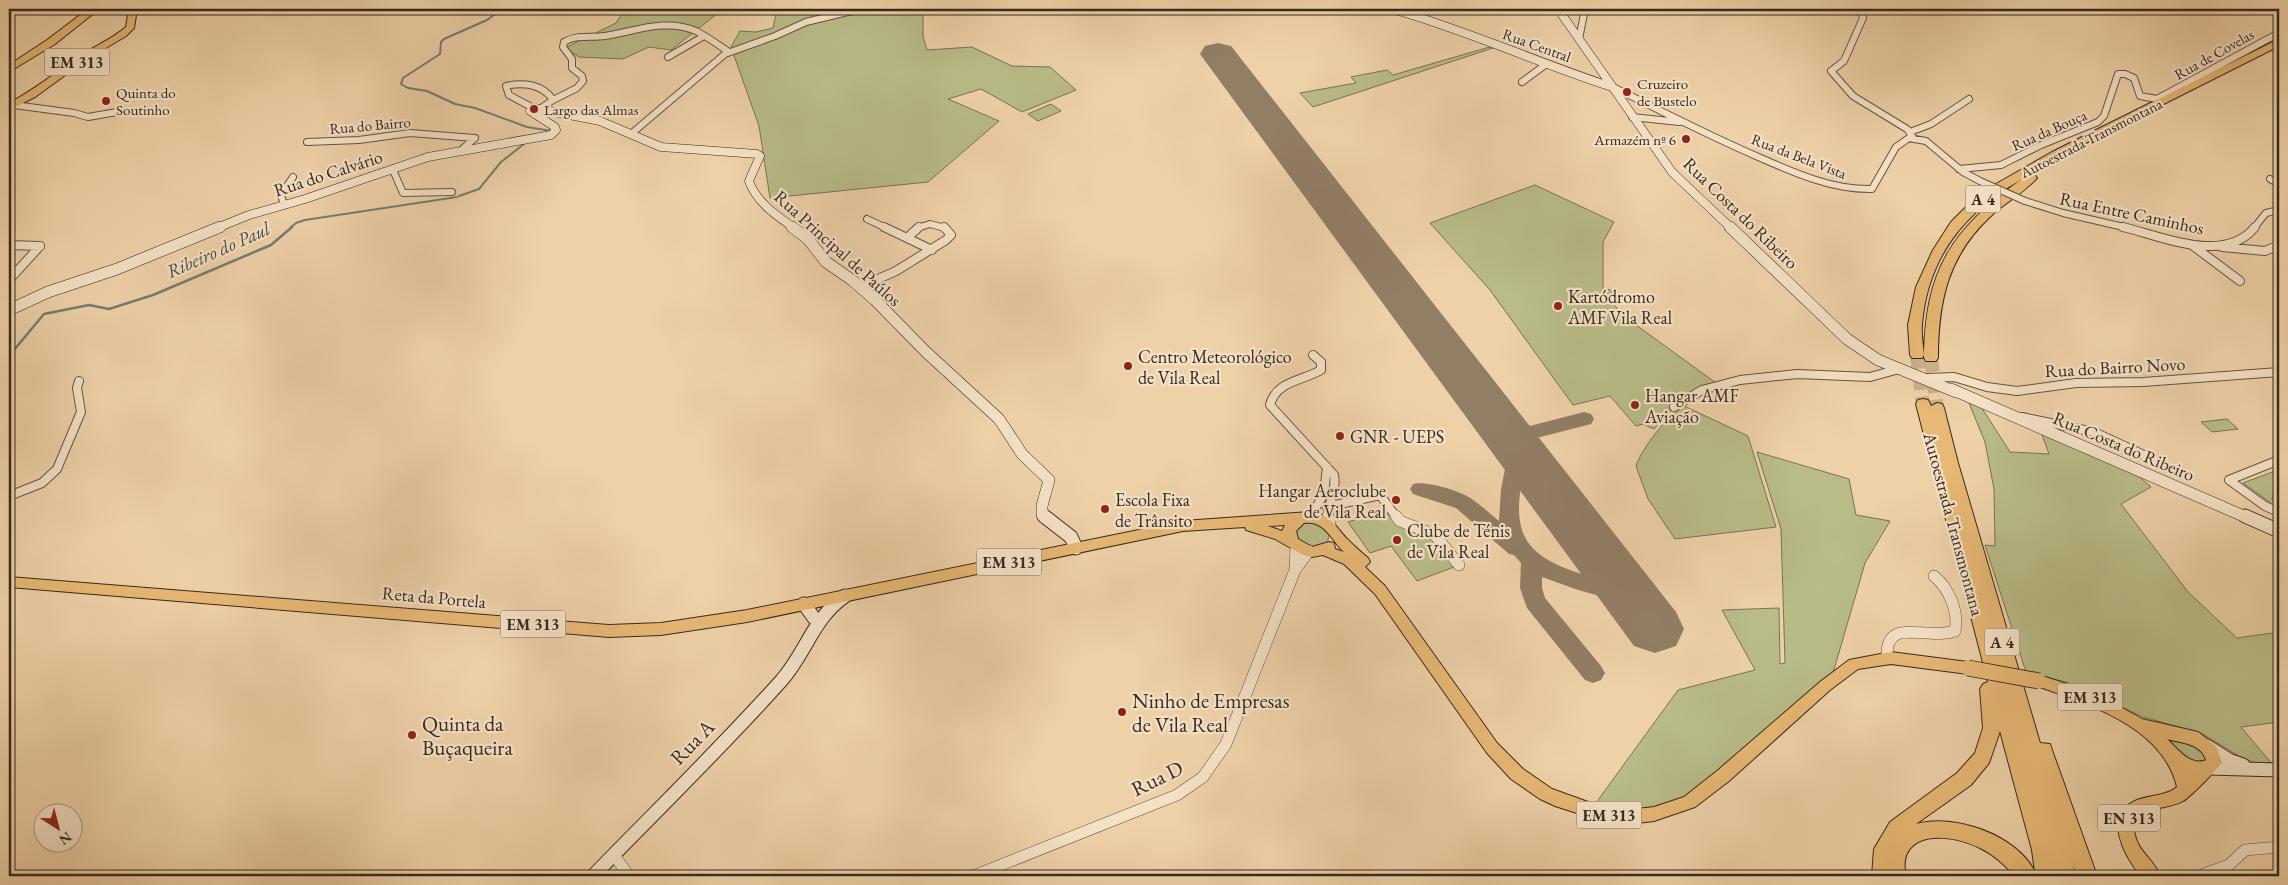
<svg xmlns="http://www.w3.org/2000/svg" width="2288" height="885" font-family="'EB Garamond',serif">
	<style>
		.green { fill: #b9bc88; stroke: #777355 }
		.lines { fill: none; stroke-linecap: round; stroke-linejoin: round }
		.stream-far1 { stroke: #727f75; stroke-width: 2 }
		.stream { stroke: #727f75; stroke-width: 2.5 }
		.taxiway { fill: #927e65; fill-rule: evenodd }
		.runway { fill: #927e65; fill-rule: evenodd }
		.highway-tunnel { stroke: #cab08d; stroke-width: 14; stroke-dasharray: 14 7; stroke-linecap: butt }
		.street-far2-casing { stroke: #645444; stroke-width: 8 }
		.street-far1-casing { stroke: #645444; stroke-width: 10 }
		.street-casing { stroke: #645444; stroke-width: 12 }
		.secondary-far2-casing { stroke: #352a22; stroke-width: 9 }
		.secondary-far1-casing { stroke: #352a22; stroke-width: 12 }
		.secondary-casing { stroke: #352a22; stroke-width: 15 }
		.primary-casing { stroke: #352a22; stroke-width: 2 }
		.highway-casing { stroke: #352a22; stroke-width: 2 }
		.street-far2 { stroke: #f5e1c6; stroke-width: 6 }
		.street-far1 { stroke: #f5e1c6; stroke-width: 8 }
		.street { stroke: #f5e1c6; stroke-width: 11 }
		.secondary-far2 { stroke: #f5e1c6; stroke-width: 8 }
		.secondary-far1 { stroke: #f5e1c6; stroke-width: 11 }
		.secondary { stroke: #f5e1c6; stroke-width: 13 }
		.primary { fill: #e8b874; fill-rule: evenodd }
		.highway { fill: #e8b874; fill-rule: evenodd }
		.street-bridge-casing { stroke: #645444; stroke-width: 8; stroke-linecap: butt }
		.primary-bridge-casing { stroke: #352a22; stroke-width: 17; stroke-linecap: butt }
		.street-bridge { stroke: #f5e1c6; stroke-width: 6 }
		.primary-bridge { stroke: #e8b874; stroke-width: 15 }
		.poi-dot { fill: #8f2418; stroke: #f5e1c6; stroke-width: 2 }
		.labels { text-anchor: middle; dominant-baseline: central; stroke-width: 4.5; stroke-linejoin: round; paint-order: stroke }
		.far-street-label { font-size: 15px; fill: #352a22; stroke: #f5e1c6 }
		.far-poi-label { font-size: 15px; fill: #352a22; stroke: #f5e1c6; text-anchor: start }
		.shield { fill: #f5e1c6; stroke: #6f6153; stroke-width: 1 }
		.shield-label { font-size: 16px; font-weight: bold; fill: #352a22 }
		.street-label { font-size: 18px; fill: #352a22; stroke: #f5e1c6 }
		.poi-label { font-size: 18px; fill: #352a22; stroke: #f5e1c6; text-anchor: start }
		.water-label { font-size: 19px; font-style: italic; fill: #4e4d44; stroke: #f5e1c6 }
		.near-poi-label { font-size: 21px; fill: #352a22; stroke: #f5e1c6; text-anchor: start }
		.near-street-label { font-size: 21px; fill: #352a22; stroke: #f5e1c6 }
	</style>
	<rect width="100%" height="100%" fill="#efd1a8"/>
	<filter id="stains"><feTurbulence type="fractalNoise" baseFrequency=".004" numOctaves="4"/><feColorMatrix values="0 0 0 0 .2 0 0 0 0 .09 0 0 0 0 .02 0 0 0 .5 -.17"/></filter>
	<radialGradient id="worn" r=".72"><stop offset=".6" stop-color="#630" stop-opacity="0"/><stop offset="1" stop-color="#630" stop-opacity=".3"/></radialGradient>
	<path class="green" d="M625,9H723L671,50L649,47L623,59L579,57L565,48L616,23Z
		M777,9H923V36L927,50L972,47L1012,66L1050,67L1076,90L1022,112L981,89L948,99L999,121L928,182L770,198L759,126L731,47L740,31L756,32L773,28Z
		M1493,46L1496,47L1313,107L1300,93L1356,83L1351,77L1387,70L1393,75Z
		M1051,104L1061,111L1038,121L1028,114Z
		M1535,185L1614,222L1603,242V289L1611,290L1614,304L1621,314L1716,383L1679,396L1674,407L1654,429L1643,424L1636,426L1610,396L1573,405L1490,290L1430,223Z
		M1969,403L1980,405L2010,452L2049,454L2041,432L2134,472L2151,487L2121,504L2188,592L2237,638L2279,632V722L2241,727L2273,765L2256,763L2242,758L2201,733L2143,717L2069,683L2026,672L1985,545L1995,546L1994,489L1985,442Z
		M1684,406L1748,436L1776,527L1675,539L1648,499L1636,466C1642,448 1667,416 1684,406Z
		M2227,419L2238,429L2212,432L2201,422Z
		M1757,452L1849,479L1856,515L1890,521L1865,563L1833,673L1709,781L1680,800L1643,810L1593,807L1678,690L1755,670L1722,610L1779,608L1780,664L1785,663L1781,529Z
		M2278,470L2272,499L2278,506L2267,505L2271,503L2243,483Z
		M1388,509L1428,534L1454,567L1417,581L1391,546L1370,553L1348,522Z
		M1303,522L1319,523L1329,534C1328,555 1307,545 1296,539V527Z
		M2177,739L2206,752V763H2190L2174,748L2173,744Z"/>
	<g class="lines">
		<path class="stream-far1" d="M502,9L487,20L444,39L441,42L440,54L403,78L401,84L408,88L427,91L455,104L475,108L527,127L552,131
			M459,196L479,189L501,162L524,144
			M290,228L296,223L305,220L457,197"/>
		<path class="stream" d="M9,356L44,314L89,305L109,309L153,295L271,245L292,227"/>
		<path class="taxiway" d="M1584,412L1591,414L1594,419L1591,424L1510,445L1503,443L1500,438L1503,433Z
			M1519,443L1526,445L1529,450C1524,474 1514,505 1522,530C1535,571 1602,577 1637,589L1640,595L1637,601L1629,604L1578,590L1542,577V588L1545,598L1601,666L1605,673L1601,680L1593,683L1585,680L1527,608L1520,588L1521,563L1514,555L1509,554L1456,508L1413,494L1410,489L1413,484C1425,480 1461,491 1472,499C1482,506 1490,514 1499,521L1501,489L1509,450L1512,445Z"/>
		<path class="runway" d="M1218,43L1231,46L1676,612L1684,629L1676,646L1655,653L1634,646L1200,54L1205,46Z"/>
		<path class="highway-tunnel" d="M1917,355L1923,404
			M1931,358L1937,408"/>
		<g class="street-far2-casing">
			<path id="street-far2" d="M1861,9L1863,18L1844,61L1831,71L1853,96L1907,129L1914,139
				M1579,39L1585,9
				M668,57L704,36
				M1522,82L1545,65
				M2279,84V97
				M1611,86C1661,111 1711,137 1763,159C1797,174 1834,190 1872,189L1896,147L1909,138L1926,141L1963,172L1980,181
				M553,100L577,88L583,81L582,76L572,68V59L563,47L564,42C577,34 591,38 605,36C636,31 666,18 696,31C708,37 718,45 729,52
				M14,105L74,113L88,117L117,112
				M533,108L509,95L506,86C523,82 543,84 553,100L541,108
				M1632,117L1679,122
				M1910,132L1931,124L1969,99
				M631,134L725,54L775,36L806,22L860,9
				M307,142L359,140L410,133L475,138L460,151
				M1959,169L2001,165L2041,145L2098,122L2104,116L2118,74H2125L2134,78L2140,96L2157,99L2279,33
				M393,170L403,193L452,192
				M2270,179L2279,184
				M2025,201L2063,213L2128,228
				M284,205L281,195L293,177
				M867,219L886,228
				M917,228L930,224L945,228
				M2254,228L2266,213L2279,210"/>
		</g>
		<g class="street-far1-casing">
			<path id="street-far1" d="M884,227L932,250
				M2123,227C2161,236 2225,265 2255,227
				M908,237L919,227
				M9,245L40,246
				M2192,245L2240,281
				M2222,247L2265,251L2279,245
				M9,280L40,246
				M860,287L896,271L946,240L951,235L944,227
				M1313,355L1321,362V370C1302,381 1276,381 1270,405L1334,475C1337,489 1328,503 1328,518
				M1927,378L1954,377L1987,387L2017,391L2076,383L2143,382L2279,372
				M1674,407L1702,390L1740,380L1797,374L1870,377L1899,369
				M2022,417L2094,432L2161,463
				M2279,460L2229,480L2265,506L2276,511L2279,506
				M9,496L42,483L57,469L81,412L77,388L79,381
				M1327,507L1380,495L1397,518
				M1310,517L1324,494L1327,467"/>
		</g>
		<g class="street-casing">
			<path id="street" d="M1328,516L1330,525
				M1396,516L1400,521L1435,535L1459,565
				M1295,570L1296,546
				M1887,658C1885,615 1926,641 1955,631C1959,612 1949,588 1934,576
				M614,855L629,876
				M2204,874L2229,865L2245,850L2279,847
				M973,876L1177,795L1203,777L1226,744L1295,570L1309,551"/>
		</g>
		<g class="secondary-far2-casing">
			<path id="secondary-far2" d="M1392,9C1466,30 1536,62 1609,86
				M1558,9L1672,172L1731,228
				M217,228L249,215L305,199L428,157L551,135L556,130L555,127L530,111L534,108L600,121L661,147L757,154L760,156L749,181C757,203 776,215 794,228"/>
		</g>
		<g class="secondary-far1-casing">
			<path id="secondary-far1" d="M792,227L808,239L826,262L852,280L875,300L926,352L999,419L1022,454L1049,480L1042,506V515L1045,518
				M1730,227L1847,339L1878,360L1956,392
				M9,310L48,292L117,269L220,227
				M1951,389L2248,518"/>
		</g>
		<g class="secondary-casing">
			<path id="secondary" d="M1044,516L1071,537L1076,548
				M2245,516L2279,531
				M804,604L814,618
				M2207,746L2229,760L2243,765
				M2209,768L2279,770
				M593,876C656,811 721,748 781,681C806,653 813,618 845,596"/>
		</g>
		<g class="primary-casing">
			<path id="primary" d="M129,9H137L134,28L126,36L86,60L35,97L9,110V103C34,90 56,72 80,56C95,46 112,39 126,27Z
				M1310,512C1332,515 1334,525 1347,539C1354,546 1361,552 1368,558L1370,562L1365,567L1385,586L1497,743L1523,769L1552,789L1602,807L1637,809L1654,807L1684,797L1717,771L1820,682L1849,660L1891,652L1968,662L1973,664L1975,668L1973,672L1968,674L1891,664L1858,669L1830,690L1729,781L1695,807L1654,821L1637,823L1602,821L1555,806L1540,799L1511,779L1487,753L1375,594L1344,564L1323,555L1312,557L1303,555L1275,539L1246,530L1245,527L1183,531L747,622L661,635L609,637L9,587V577L609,625L661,623L747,610L1183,521ZM1304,523C1325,520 1331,540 1344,552L1335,549L1334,543L1329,542L1312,547L1298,539L1296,531ZM1285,525L1282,531L1268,526Z
				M2039,675L2086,690L2110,701L2142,719L2198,732L2216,746L2222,762C2220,767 2189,798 2183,801C2168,810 2143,805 2134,823C2133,851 2152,855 2160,876H2141C2124,856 2102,815 2137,800C2150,795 2166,796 2177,787C2162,725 2087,704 2034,685L2032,681L2034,677ZM2167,739C2181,743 2201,743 2206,760C2190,767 2177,748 2167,739Z"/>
		</g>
		<g class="highway-casing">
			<path id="highway" d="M88,9H99L55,44L9,72V65L47,40Z
				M2279,39V46L2060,156L2029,175H2035L2037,178C2026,191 2005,203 1992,215C1948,255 1938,301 1938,358L1936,361H1926L1924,358C1925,270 1951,230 2022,179C1965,212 1928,256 1922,324C1921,334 1923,345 1924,355L1922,358H1912L1910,355L1908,325L1916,287L1933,250L1951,222L1968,205L1989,188L2052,152Z
				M1923,399L1928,400L1931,406L1937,403L1942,404L1944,408L1958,463L2040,743L2050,744L2052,750L2097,876H2077L2073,864L2076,876H2015C2006,866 1994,855 1982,849C1963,839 1924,829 1909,850C1903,857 1905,868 1905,876H1872L1874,849L1890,822L1957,773L1975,753L1983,728L1980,689L1983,684L1988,682L1916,404L1918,400ZM2000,731L2032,850L2035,872C2017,835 1954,813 1916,824L1971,785L1989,763Z"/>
		</g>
		<use href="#street-far2" class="street-far2"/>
		<use href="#street-far1" class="street-far1"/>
		<use href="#street" class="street"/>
		<use href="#secondary-far2" class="secondary-far2"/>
		<use href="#secondary-far1" class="secondary-far1"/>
		<use href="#secondary" class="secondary"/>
		<use href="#primary" class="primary"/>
		<use href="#highway" class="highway"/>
		<g class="street-bridge-casing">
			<path id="street-bridge" d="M1980,181L2025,201"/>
		</g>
		<g class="primary-bridge-casing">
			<path id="primary-bridge" d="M1968,668L2039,681"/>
		</g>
		<use href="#street-bridge" class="street-bridge"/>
		<use href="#primary-bridge" class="primary-bridge"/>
	</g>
	<g class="poi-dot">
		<circle cx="1627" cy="92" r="5"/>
		<circle cx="106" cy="101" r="5"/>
		<circle cx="534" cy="109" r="5"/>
		<circle cx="1686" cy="139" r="5"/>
		<circle cx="1558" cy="306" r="5"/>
		<circle cx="1128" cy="366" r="5"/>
		<circle cx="1635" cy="405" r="5"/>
		<circle cx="1340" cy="436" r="5"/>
		<circle cx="1396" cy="500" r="5"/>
		<circle cx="1105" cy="509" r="5"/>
		<circle cx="1397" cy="540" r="5"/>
		<circle cx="1122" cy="712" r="5"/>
		<circle cx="412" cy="735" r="5"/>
	</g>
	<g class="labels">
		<g class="far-street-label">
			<text transform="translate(1537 45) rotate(20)">Rua Central</text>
			<text transform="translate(2214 54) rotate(-29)">Rua de Covelas</text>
			<text transform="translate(370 125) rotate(-5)">Rua do Bairro</text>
			<text transform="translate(2049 130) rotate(-24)">Rua da Bouça</text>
			<text transform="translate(2091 138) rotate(-27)">Autoestrada Transmontana</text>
			<text transform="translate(1799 156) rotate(21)">Rua da Bela Vista</text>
		</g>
		<g class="far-poi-label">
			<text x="1637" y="83">Cruzeiro<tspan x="1637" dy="17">de Bustelo</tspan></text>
			<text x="116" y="92">Quinta do<tspan x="116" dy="17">Soutinho</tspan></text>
			<text x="544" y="109">Largo das Almas</text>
			<text x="1676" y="139" text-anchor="end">Armazém nº 6</text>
		</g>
		<g class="shield">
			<rect x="44.5" y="48.5" width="65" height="27" rx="4"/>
			<rect x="1965.5" y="185.5" width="35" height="27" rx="4"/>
			<rect x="976.5" y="548.5" width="65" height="27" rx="4"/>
			<rect x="500.5" y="610.5" width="65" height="27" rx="4"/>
			<rect x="1984.5" y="628.5" width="35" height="27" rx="4"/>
			<rect x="2057.5" y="683.5" width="65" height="27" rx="4"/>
			<rect x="1576.5" y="801.5" width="65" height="27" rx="4"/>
			<rect x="2098" y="804.5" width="62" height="27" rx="4"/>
		</g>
		<g class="shield-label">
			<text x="77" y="62">EM 313</text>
			<text x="1983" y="199">A 4</text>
			<text x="1009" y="562">EM 313</text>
			<text x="533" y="624">EM 313</text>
			<text x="2002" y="642">A 4</text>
			<text x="2090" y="697">EM 313</text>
			<text x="1609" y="815">EM 313</text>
			<text x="2129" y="818">EN 313</text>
		</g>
		<g class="street-label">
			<text transform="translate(328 173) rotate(-18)">Rua do Calvário</text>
			<text transform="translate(1741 213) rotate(44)">Rua Costa do Ribeiro</text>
			<text transform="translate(2132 213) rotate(12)">Rua Entre Caminhos</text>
			<text transform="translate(838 248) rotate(42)">Rua Principal de Paúlos</text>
			<text transform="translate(2115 367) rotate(-3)">Rua do Bairro Novo</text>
			<text transform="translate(2124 446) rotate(23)">Rua Costa do Ribeiro</text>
			<text transform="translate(1954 524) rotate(75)">Autoestrada Transmontana</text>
			<text transform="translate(434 597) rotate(5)">Reta da Portela</text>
		</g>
		<g class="poi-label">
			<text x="1568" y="296">Kartódromo<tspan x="1568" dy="21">AMF Vila Real</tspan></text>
			<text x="1138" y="356">Centro Meteorológico<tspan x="1138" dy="21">de Vila Real</tspan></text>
			<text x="1645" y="395">Hangar AMF<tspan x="1645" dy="21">Aviação</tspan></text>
			<text x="1350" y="436">GNR - UEPS</text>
			<text x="1386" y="490" text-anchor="end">Hangar Aeroclube<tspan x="1386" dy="21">de Vila Real</tspan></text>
			<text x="1115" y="499">Escola Fixa<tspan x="1115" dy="21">de Trânsito</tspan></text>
			<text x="1407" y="530">Clube de Ténis<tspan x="1407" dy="21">de Vila Real</tspan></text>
		</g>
		<g class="water-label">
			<text transform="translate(218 250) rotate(-24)">Ribeiro do Paul</text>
		</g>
		<g class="near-poi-label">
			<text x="1132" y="700">Ninho de Empresas<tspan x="1132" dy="24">de Vila Real</tspan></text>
			<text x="422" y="723">Quinta da<tspan x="422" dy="24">Buçaqueira</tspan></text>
		</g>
		<g class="near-street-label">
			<text transform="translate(692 742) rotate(-46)">Rua A</text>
			<text transform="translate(1157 778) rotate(-26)">Rua D</text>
		</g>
	</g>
	<rect width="2288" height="885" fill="none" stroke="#efd1a8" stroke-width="30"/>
	<rect x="10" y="10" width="2268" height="865" fill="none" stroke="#352a22" stroke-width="2.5"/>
	<rect x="15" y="15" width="2258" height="855" fill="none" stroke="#352a22"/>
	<g transform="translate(58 828) rotate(144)"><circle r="24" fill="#f5e1c6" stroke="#a89884"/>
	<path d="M0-4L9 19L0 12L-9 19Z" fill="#8f2418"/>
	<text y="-8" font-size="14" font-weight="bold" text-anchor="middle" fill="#352a22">N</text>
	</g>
	<rect width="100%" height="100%" filter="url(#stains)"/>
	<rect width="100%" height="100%" fill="url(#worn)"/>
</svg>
